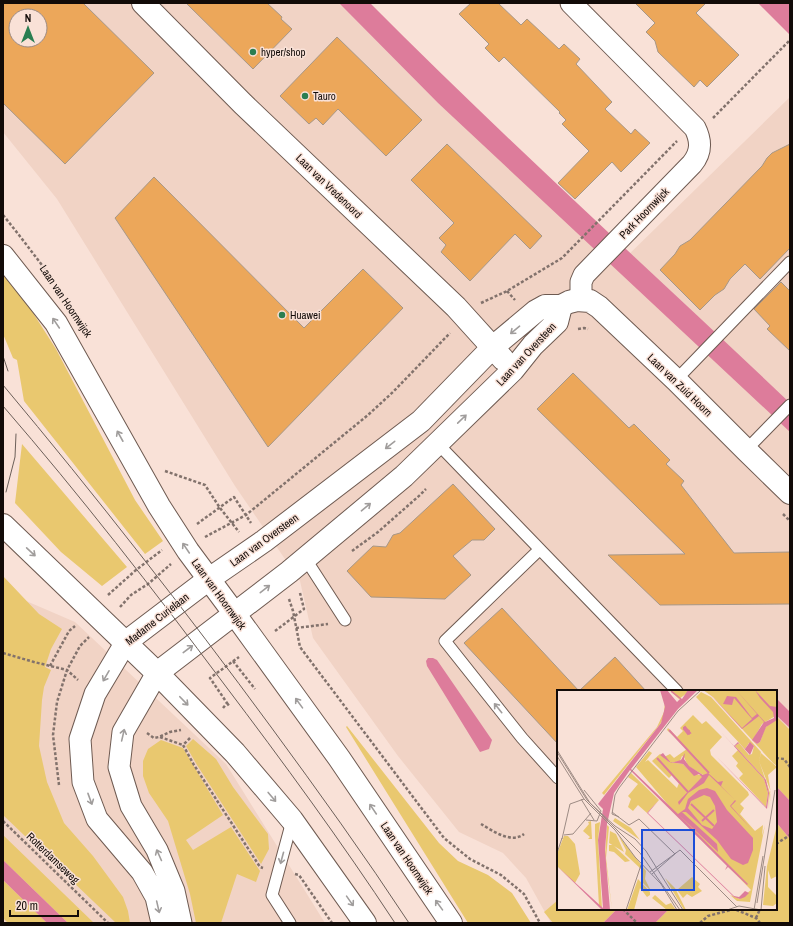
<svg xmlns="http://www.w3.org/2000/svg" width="793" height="926" font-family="'Archivo Narrow',sans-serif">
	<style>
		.built { fill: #f1d3c5; fill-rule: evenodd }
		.green { fill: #e9c86f }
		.water { fill: #dd7c9b }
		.building { fill: #eca75a; stroke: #a79787; fill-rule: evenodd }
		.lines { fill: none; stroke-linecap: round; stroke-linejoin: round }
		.lane-casing { stroke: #6e5a51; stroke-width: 13 }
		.street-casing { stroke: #6e5a51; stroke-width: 23 }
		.secondary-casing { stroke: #6e5a51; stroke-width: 24 }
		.path { stroke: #82726c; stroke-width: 2.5; stroke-dasharray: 3 2; stroke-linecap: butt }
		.lane { stroke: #fff; stroke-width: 11 }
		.street { stroke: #fff; stroke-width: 21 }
		.secondary { stroke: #fff; stroke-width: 22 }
		.tram { stroke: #6c5f59; stroke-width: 1 }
		.oneway { stroke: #a09d9c }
		.poi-dot { fill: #2a7e51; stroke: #f9e1d7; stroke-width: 1.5 }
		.labels { text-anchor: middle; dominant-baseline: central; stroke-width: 3; stroke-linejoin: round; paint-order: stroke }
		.poi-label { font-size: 11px; fill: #120b08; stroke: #f9e1d7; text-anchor: start }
		.street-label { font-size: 11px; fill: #120b08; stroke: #f9e1d7 }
		.inset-river { fill: none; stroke: #dd7c9b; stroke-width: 2 }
		.inset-road { fill: none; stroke: #9d8b84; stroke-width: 1 }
		.view { fill: #1d4ed8; fill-opacity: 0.15; stroke: #1d4ed8; stroke-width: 2 }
		.inset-edge { fill: none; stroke: #120b08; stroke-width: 2 }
	</style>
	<rect width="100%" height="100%" fill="#f9e1d7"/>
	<path class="built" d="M3,3H339L438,103L621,262L790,97V923H551L526,878L503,853L459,832L398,756L313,638L300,581L235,486L57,199L3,132ZM16,16H40V40H16ZM558,691H776V909H558Z
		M3,591L75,622L226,764L325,923H3Z"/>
	<path class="green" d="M3,272L21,294L56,349L135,500L163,541L145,554L24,401L17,360L13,358L3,334Z
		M22,444L127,567L102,586L61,552L15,503Z
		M3,576L39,614L62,629L51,649L45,667L51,670L44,687L42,700L39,746L47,782L64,823L93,856L123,897L128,911L130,923H116L3,815Z
		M776,716L790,730V801L776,786Z
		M347,726L439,843L458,861L488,875L512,893L531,923H468L346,727Z
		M193,739L216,759L233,787L268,834L269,849L261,864L197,765L186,746Z
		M161,740L183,748L223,815L186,840L193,850L231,827L260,871L256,882L237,874L221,923H196L190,894L168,821L149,793L143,776V761L148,749Z
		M776,822L790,839V923H655L669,909H776Z
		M3,835L94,923H68L3,860Z
		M3,880L47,923H8L3,918Z
		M558,900V909H617L603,923H553L544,912Z"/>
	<path class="water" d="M339,3H370C506,140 650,270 790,403V432L438,103Z
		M758,3H790V35Z
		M428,658H433L437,660L492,740L489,749L480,752L427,666L426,661Z
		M776,698L790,712V728L776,715Z
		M776,786L790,801V839L776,822Z
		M3,860L68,923H47L3,880Z
		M617,909H669L655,923H603Z"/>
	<path class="building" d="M3,3H83L154,73L65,164L3,103ZM16,16H40V40H16Z
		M186,3H267L282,17L281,19L292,29L253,69Z
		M471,3H498L521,25L527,19L559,49L564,44L580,59L576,64L612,102L605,109L631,134L635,129L650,143L621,172L612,162L575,199L558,183L589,151L562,124L566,120L559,113L560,112L504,57L499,62L485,48L489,44L459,14Z
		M635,3H706L696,13L739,55L707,87L700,80L694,87L658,52L655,41L646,32L655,23Z
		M337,37L422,120L386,156L338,109L323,125L316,118L309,124L280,96Z
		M447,144L542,236L530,249L515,234L470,281L441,252L446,245L439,238L454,223L411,180Z
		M790,144V248L760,279L745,264L730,279L724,289L715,295L700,310L660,270L675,254L680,246L690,240L762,166L767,158L772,153Z
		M154,177L304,328L363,269L403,308L268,447L115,218Z
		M781,282L790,291V351L767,329L770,326L754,309Z
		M573,373L629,428L634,424L670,460L666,464L684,481L681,485L734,553L790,552V604L660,605L608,555L685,554L537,409Z
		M453,484L495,529L484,540H472L453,556L471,575L445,599L371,597L347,571L373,546L386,547L393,535L400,533Z
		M502,608L579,691L615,657L646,691H558V744L464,643Z"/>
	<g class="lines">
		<g class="lane-casing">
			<path id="lane" d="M676,380L790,262
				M437,443L677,691
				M746,450L790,405
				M539,550L445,641L522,738L558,778
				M305,558L345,620
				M290,923L272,895L292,821"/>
		</g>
		<g class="street-casing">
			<path id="street" d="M571,3L695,128C701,140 702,152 692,164L584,275L581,282V300
				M126,642L95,694L80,739L83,782L97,819L142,872L156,897L162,923
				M157,673L123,732L119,767L131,806L157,850L174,891L181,923"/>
		</g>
		<g class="secondary-casing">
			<path id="secondary" d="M143,3L243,104L456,307L503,359
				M3,256L56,323L159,506L188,551L234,613L339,758L451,923
				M3,525L157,673L235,753L292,820L365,923
				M126,642L209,579L264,541L421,421L493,347L536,311L545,306H561L569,302L577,300L590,301L599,307L676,380L746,450L790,493
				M157,673L289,572L404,476L513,370L533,345L557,322L561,306"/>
		</g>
		<path class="path" d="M713,118L790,40
			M3,215L19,235L48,273
			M507,291L515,300
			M481,303L507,291L562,258L677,141
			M578,329L584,328L588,329
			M165,471L205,485L220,508L239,532
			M783,514L790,521
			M197,524L234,497L251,523
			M205,537L246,515L368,415L393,392L450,333
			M352,551L378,532L420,495L426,489
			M108,595L136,570L162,550
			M289,599L293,611L300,647L444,838L470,859L501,875L524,894L540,923
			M120,607L131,595L148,584L171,564
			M296,628L328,624
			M275,631L304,609L300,593
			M3,653L34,662L67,670L78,680
			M233,661L255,689
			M50,666L69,631L75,626
			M227,703L230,707
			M223,708L227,703L210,678L239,657
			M147,733L154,738L159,737L170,732L181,730
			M160,737L183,745
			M190,738L183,745L194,765L260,867L263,868
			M776,758L784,759L790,767
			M59,785L53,735L57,702L67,670L80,646L89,637
			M3,821L108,923
			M481,824C493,831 511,844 524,834
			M776,844L790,835
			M295,874L299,875L332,923
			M623,909L637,923
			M756,918L760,909
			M700,923L708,916L734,909L756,918L760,923"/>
		<use href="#lane" class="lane"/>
		<use href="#street" class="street"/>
		<use href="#secondary" class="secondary"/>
		<path class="tram" d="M3,356L8,371
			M3,385C96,496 185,610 271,727C318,791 365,856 409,923
			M3,406C80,495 153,589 224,684C283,762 341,841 395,923
			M6,492L15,457L16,434"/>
	</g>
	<defs><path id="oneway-shaft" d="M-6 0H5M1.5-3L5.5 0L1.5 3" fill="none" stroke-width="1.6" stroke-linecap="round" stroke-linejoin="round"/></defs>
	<g class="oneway">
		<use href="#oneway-shaft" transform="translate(56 323) rotate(-124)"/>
		<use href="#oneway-shaft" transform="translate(515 330) rotate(140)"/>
		<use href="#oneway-shaft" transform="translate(462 419) rotate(-44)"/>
		<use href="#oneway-shaft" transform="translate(120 436) rotate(-119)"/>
		<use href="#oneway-shaft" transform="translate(390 445) rotate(142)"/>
		<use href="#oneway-shaft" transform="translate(366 507) rotate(-40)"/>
		<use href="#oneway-shaft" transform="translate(186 548) rotate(-124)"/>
		<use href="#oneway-shaft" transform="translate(31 552) rotate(43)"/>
		<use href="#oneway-shaft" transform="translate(265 589) rotate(-38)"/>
		<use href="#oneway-shaft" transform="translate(188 649) rotate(-37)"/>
		<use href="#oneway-shaft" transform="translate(106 676) rotate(120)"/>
		<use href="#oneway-shaft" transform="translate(184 701) rotate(46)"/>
		<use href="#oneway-shaft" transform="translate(299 703) rotate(-126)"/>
		<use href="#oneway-shaft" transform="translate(498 708) rotate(-129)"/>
		<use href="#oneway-shaft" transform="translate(123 735) rotate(-77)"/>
		<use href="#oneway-shaft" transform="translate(272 797) rotate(50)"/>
		<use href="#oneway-shaft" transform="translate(90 799) rotate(70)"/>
		<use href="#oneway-shaft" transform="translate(373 809) rotate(-124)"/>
		<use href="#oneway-shaft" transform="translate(159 855) rotate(-114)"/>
		<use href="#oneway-shaft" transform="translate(282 858) rotate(105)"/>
		<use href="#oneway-shaft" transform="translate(350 901) rotate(55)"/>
		<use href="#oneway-shaft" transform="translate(439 905) rotate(-126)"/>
		<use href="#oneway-shaft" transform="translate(158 907) rotate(77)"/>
	</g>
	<g class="poi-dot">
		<circle cx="253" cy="52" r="4"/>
		<circle cx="305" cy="96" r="4"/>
		<circle cx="282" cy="315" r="4"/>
	</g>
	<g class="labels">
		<g class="poi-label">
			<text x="261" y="52">hyper/shop</text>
			<text x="313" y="96">Tauro</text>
			<text x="290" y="315">Huawei</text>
		</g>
		<g class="street-label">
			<text transform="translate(329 186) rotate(44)">Laan van Vredenoord</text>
			<text transform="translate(644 213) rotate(-46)">Park Hoornwijck</text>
			<text transform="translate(66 301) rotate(56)">Laan van Hoornwijck</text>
			<text transform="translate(526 354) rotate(-47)">Laan van Oversteen</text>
			<text transform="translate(680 385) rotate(44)">Laan van Zuid Hoorn</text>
			<text transform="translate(264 540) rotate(-36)">Laan van Oversteen</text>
			<text transform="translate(219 594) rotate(54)">Laan van Hoornwijck</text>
			<text transform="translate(157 619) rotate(-38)">Madame Curielaan</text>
			<text transform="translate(53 858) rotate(44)">Rotterdamseweg</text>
			<text transform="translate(407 858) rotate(56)">Laan van Hoornwijck</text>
		</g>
	</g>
	<g transform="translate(557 690)">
		<rect width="220" height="220" fill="#f9e1d7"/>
		<path d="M112,0H134L122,9ZM146,0H220V25L205,34L196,50L200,54L203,52L208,38L220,27V76L216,73L156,7ZM144,2L154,7L204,62L202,71L213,103L211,119L212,103L208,89L178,56L182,53L192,65L195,64L197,56L192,53L188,59L139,7ZM107,12L108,22L104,33L47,105L45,103L100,37L107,22ZM136,25L145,34L149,31L165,47L153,60L154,65L191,102L192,105L183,114L187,118L183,124L198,141L206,135L205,146L208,135L193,212L180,211L173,205L183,209L194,200L113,117L79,77L92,61L95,63L88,72L91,70L120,98L122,93L115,85L112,88L95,71L103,64L112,72L126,74L136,84L144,85L146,88L148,86L131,76L127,67L125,66L123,71L114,73L107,67L113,64L117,68L130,59L144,72L110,40L111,38L120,47L126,41L123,38ZM181,60L207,89L211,103L209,117L182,88L186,84L179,76L181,73L175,66ZM204,63L220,77L211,85L214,104L212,119L214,102L202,71ZM74,83L102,110L90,123L81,115L76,121L71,117L74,109L71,106L81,94L71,87ZM58,128L74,138L83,150L56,131ZM34,131L35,149H31L33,147L26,141L32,134L31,132ZM43,132L41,150L45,219L42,216L38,146V134ZM50,135L52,137L49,168L55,220L48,166ZM220,135V186L214,189L211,180V197L220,206V213L216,216L206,215L210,176ZM53,141L59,144L67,162L52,153ZM61,145L89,181L88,189L94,201L84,191L85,180L68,164L69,160ZM7,146H11L18,154L23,184L18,193L0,176V164ZM52,155H56L73,171L68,172L57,162L52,161ZM135,187L143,194L141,197L145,201L135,207L130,204L126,208L120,200ZM108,188L118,198L129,220H127ZM81,189L93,202V205L90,207L83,198L77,220H70ZM98,205L109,215L114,213L119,220H110L95,208Z" fill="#e9c86f"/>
		<path d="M103,0H110L120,12L123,9L114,2V0L125,9L131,0H141L121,19L74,79L121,124L128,119L131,109L142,100L150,98L158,101L170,120L196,148V160L191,173L186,175L174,169L160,150L129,122H125L160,154L161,162L122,125L191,194L190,195L171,177L168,180L170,176L73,80L57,103L50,134L48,160L53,220H45L0,176L46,218L41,150L46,119L41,114L104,33L108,17ZM147,105L153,107L158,116L160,132L155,139L145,135L131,118L134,111ZM149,0L185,38L195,29L177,8L175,15L166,14L170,6L179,7L195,28L200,24L179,0L208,32L217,28L216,22L203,8L198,0L213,16L220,17V30L209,37L203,52L200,54L195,50L207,32L202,26L185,39ZM164,42L177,56L181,52L178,49L188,59L193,52L197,56L193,65L182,53L178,56L209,90L212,103L210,119L158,65L209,117L211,103L207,89ZM106,63L114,73L124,70L128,63L127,69L132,76L146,85L151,83L161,92L166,91L164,96L179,111L174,116L195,140L173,116L178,110L152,85L147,93L131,103L122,115L121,112L145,87L142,84L137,86L126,74L112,72L103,65ZM102,110L91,123L177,206L182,207L188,201L192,203L188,207L183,209L177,207L90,123Z" fill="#dd7c9b" fill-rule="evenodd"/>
		<path class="inset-river" d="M127,38L128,37L133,43L131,44L127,39V38H128L132,41V43L127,39V38M112,40L152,83M100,68L131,102M134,114L157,136M145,131L157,120"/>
		<path class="inset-road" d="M0,60L33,113L58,136L78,149L89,161L126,220M0,62L30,110L83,163L123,220M0,66L27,109L58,140L78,167L104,194L120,220M27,100L44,121L40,131L29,130M24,109L37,130M55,122L72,135L82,129L118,164M62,127L55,124L58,105L62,98L121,21L144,0M7,145L16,144L34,123M5,149L13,114L27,109M0,163L5,148M93,182L123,160L180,217M95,184L119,163M200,213L218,100M69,220L84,175M170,220L182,216L204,220M176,220H189M197,220L206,166M204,220L208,176"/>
		<path class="view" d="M85,140H137V200H85Z"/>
		<rect width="220" height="220" class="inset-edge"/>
	</g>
	<rect width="793" height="926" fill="none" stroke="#120b08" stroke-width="8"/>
	<g transform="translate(28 28)"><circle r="19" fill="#f9e1d7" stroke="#9d8b84"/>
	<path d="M0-3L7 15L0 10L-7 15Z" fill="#2a7e51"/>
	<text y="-6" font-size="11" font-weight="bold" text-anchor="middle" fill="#120b08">N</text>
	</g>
	<path d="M10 910v6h68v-6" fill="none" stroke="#120b08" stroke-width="2"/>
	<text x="16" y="910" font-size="12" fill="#120b08" stroke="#f9e1d7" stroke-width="3" paint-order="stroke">20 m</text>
</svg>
